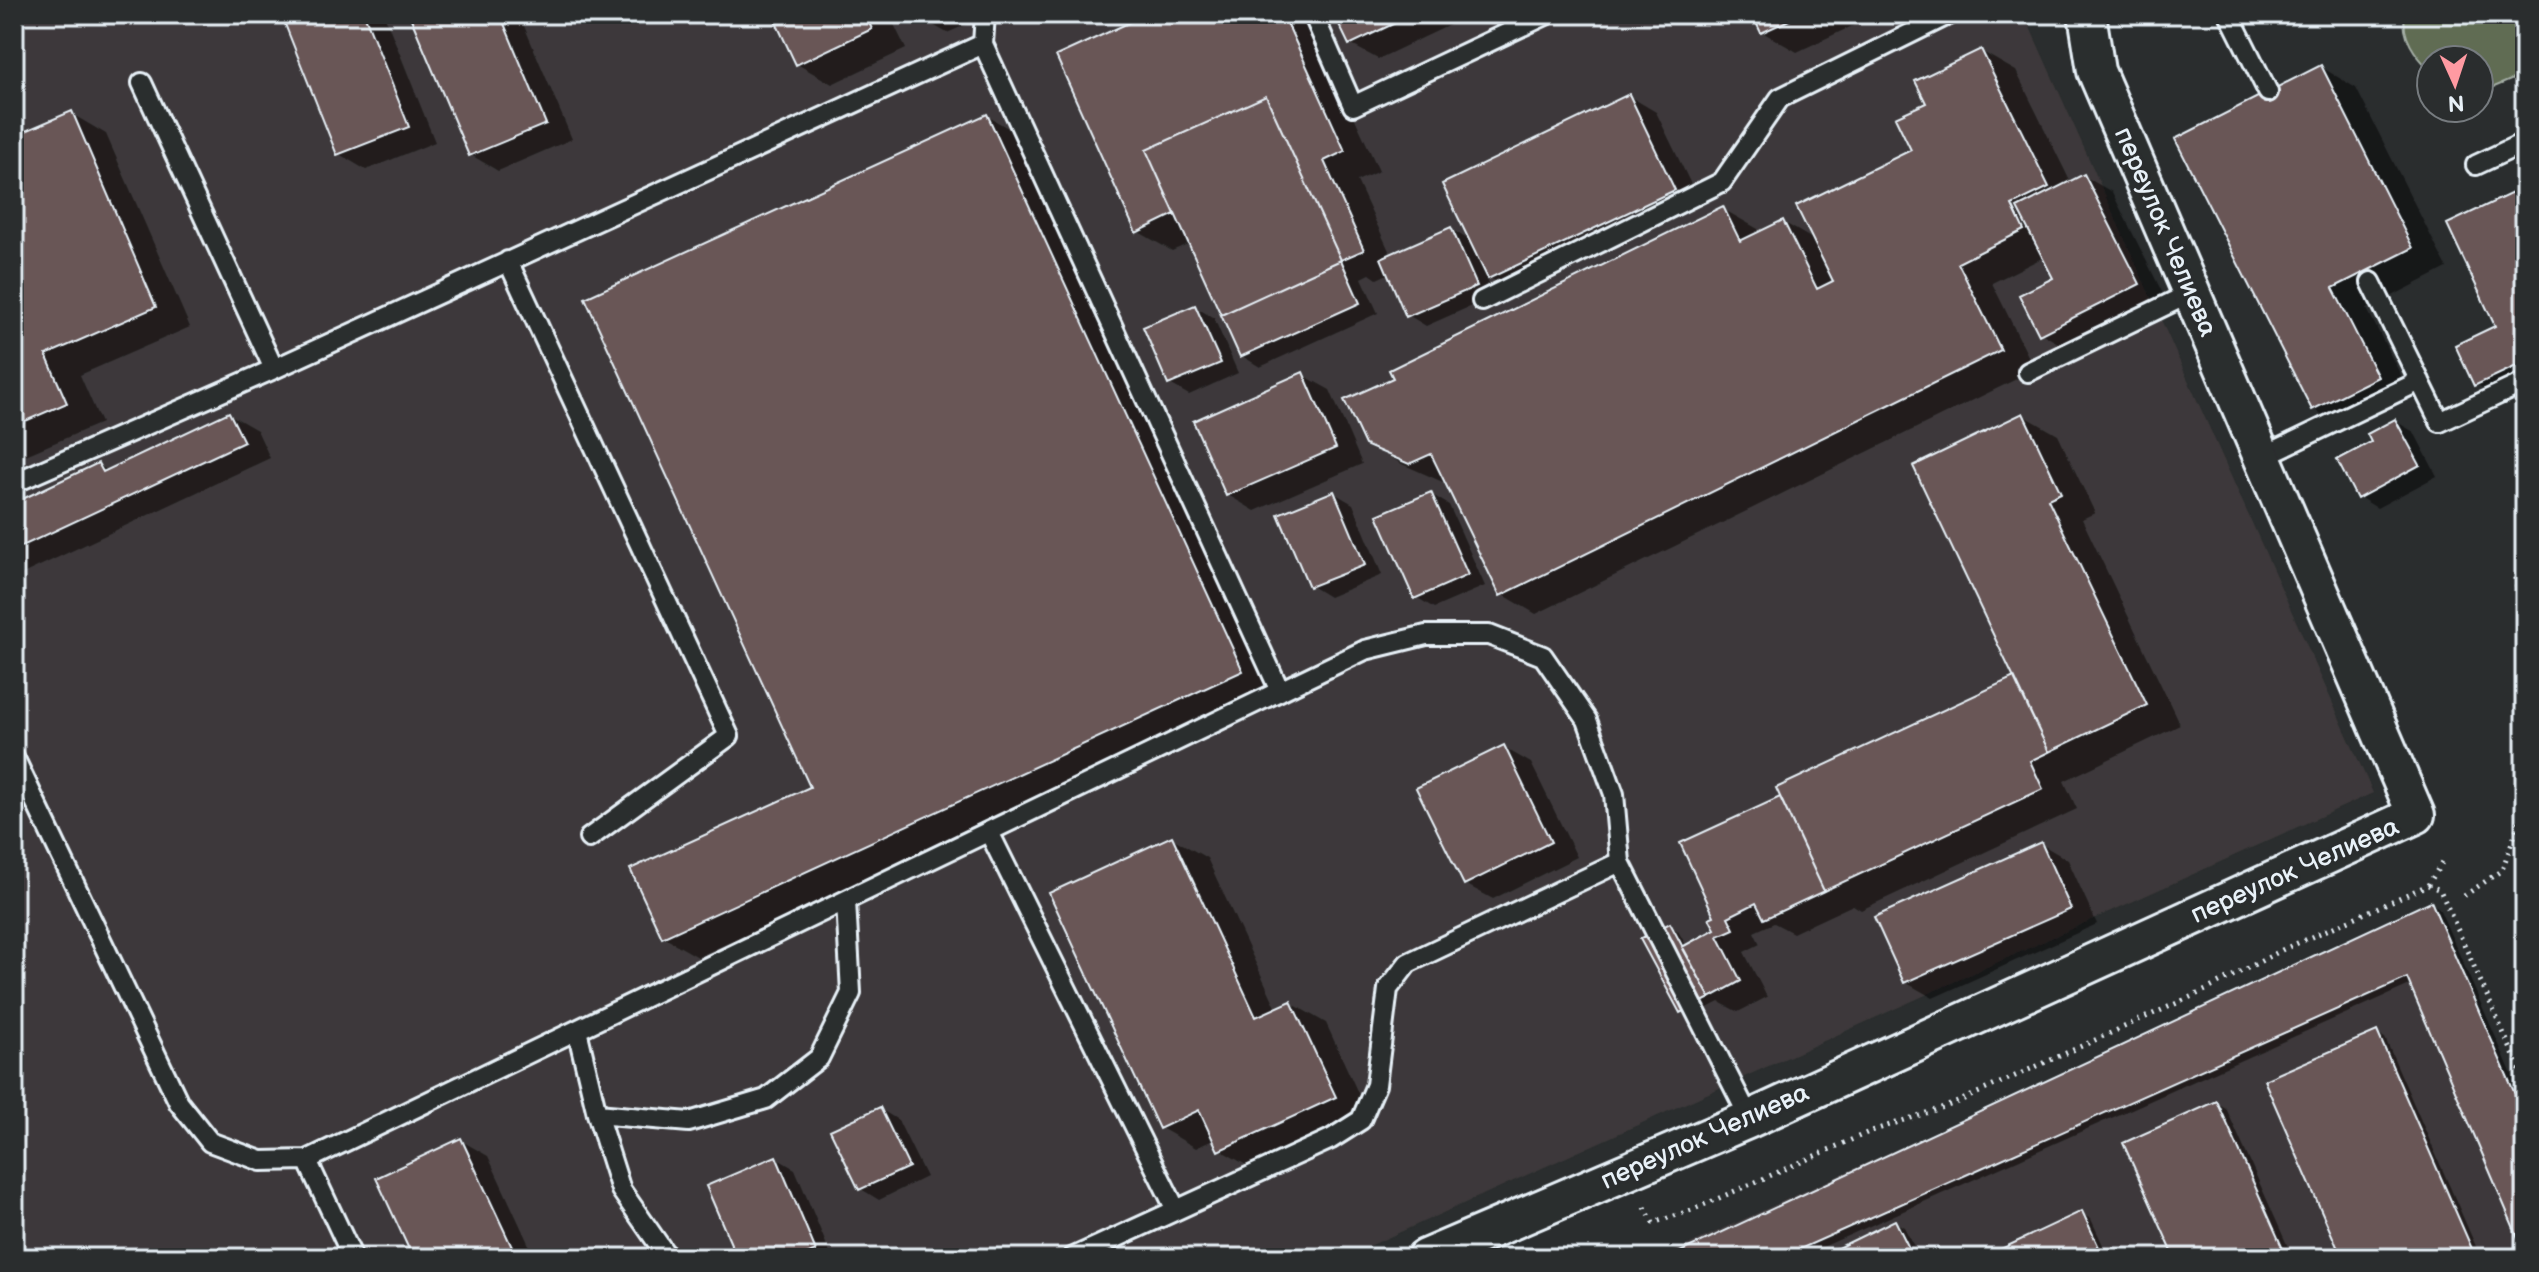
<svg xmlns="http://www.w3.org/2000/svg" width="2539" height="1272" font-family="'Balsamiq Sans',sans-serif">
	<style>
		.built { fill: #3d393a }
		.green { fill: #606c53; stroke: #a4aea6; stroke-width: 2 }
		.shadow { fill: #0007 }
		.building { fill: #695657; stroke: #e8f1f8; stroke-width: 2 }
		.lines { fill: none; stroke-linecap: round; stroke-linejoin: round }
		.service-casing { stroke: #e8f1f8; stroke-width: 24 }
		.minor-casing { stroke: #e8f1f8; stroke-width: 42 }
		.path { stroke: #e8f1f8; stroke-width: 5; stroke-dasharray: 2 6; stroke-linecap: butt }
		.service { stroke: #2a2d2e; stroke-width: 18 }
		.minor { stroke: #2a2d2e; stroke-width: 36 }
		.labels { text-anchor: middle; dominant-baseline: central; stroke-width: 6; stroke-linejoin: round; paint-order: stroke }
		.street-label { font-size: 26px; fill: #e8f1f8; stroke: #2a2d2e }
	</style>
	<rect width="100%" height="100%" fill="#2a2d2e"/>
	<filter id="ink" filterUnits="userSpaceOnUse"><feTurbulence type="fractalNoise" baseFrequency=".0125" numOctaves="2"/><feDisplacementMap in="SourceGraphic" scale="16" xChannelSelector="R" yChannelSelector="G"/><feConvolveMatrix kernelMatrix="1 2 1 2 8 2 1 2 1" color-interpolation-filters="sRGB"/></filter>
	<g filter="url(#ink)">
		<path class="built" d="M14,14H2024L2373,793L1343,1258H14Z
			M2432,904L2525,1117V1258H1659Z"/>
		<path class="green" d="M2405,14H2525V74L2487,90L2479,89V60H2431V71C2415,55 2401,37 2405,14Z"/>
		<path class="shadow" d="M283,14H384L435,142L366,170L339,154Z
			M412,14H519L572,139L498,171L471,155Z
			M774,14H889L906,49L832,84L797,64Z
			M914,14H991L947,33Z
			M1153,14H1307L1379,171L1357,181L1391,255L1451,229L1472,242L1629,96L1656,112L1701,205L1517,294L1485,275L1494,296L1426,326L1408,315L1390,273L1377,279L1370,274L1362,278L1378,313L1260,367L1242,356L1190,243L1172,251L1137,231Z
			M1336,14H1473L1378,59L1350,44Z
			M1754,14H1862L1865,20L1797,52L1762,32Z
			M1981,51L2016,71L2071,183L2084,176L2112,192L2166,300L2068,349L2041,333L2056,279L2044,257L1992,283L2035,370L1536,614L1502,594L1445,483L1402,464L1366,443L1396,379L1723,209L1758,229L1760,234L1783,222L1816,241L1914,150L1928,104Z
			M2321,67L2356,88L2447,268L2367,309L2412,397L2348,429L2313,409Z
			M72,114L106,134L190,327L80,375L101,423L14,460V139Z
			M987,116L1022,136L1277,691L698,957L663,937L812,788Z
			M2525,189V390L2503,400L2476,384L2497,327Z
			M1195,307L1214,318L1238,373L1189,395L1170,384Z
			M1303,375L1330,390L1362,464L1255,511L1228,495Z
			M229,414L257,430L270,458L14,578V505L98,465L109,471Z
			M2023,415L2058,435L2095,513L2082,519L2180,725L2064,781L2077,809L1861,910L1853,905L1793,933L1774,923L1754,932L1760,944L1744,952L1767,997L1738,1012L1719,1002L1690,1017L1682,1012L1670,926L1678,931L1687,947L1717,930V917L1780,799L1785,802L2017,678Z
			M2395,421L2414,432L2437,476L2377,508L2359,497L2374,442Z
			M1334,493L1353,504L1382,575L1329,597L1311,586Z
			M1431,494L1449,505L1485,586L1434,608L1416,597Z
			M1503,747L1531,763L1577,857L1493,899L1465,884Z
			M1172,838L1207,858L1277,1009L1291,1003L1326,1023L1369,1117L1255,1170L1220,1150L1215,1139L1196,1148L1161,1128Z
			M2041,844L2068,860L2097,924L1933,998L1905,982Z
			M2431,903L2439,908L2525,1104V1249L2412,984L1798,1258H1671Z
			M2376,1033L2385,1038L2481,1258H2344Z
			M2217,1103L2226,1108L2293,1258H2177Z
			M880,1109L898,1120L926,1177L879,1200L861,1189Z
			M460,1140L488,1156L535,1258H415Z
			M776,1158L795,1169L832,1258H739Z
			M2082,1214L2091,1219L2109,1258H1986Z
			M1895,1222L1904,1227L1920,1258H1821Z"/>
		<path class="building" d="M281,14H364L409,127L337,155Z
			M409,14H500L546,124L469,156Z
			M772,14H865L872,29L796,65Z
			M1148,14H1283L1345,151L1324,161L1364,250L1341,260L1266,96L1146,150L1175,214L1136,233L1056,56Z
			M1334,14H1414L1349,45Z
			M1752,14H1802L1761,33Z
			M1981,49L2049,187L2012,205L2024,230L1958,263L2001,350L1500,596L1431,454L1409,464L1365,445L1344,400L1393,378L1389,370L1723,206L1740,241L1783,220L1817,289L1833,281L1796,206L1911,150L1895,117L1926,103L1915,81Z
			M2321,65L2413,248L2333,288L2378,377L2312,410L2175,139Z
			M1629,94L1675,190L1488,279L1442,184Z
			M1266,96L1341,260L1221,315L1146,150Z
			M72,111L156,307L46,355L67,403L14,426V136Z
			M987,114L1243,671L662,938L630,869L810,787L585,298Z
			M2084,174L2140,284L2039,335L2019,295L2053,278L2017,208Z
			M2525,187V362L2474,386L2455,345L2495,326L2447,224Z
			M1451,227L1477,286L1406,317L1381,258Z
			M1341,260L1360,303L1240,357L1221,315Z
			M1195,305L1221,363L1168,385L1143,327Z
			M1303,372L1336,448L1226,496L1193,421Z
			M229,412L244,442L14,550V503L98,463L103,472Z
			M2023,413L2061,493L2048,499L2147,705L2049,752L1913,466Z
			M2395,419L2420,465L2357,499L2337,460L2371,442L2367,434Z
			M1334,491L1365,565L1309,587L1278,514Z
			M1431,492L1468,575L1414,599L1377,515Z
			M2014,677L2049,752L2030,761L2043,789L1824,891L1776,788Z
			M1504,745L1551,842L1464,885L1416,788Z
			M1780,797L1824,891L1764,919L1756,903L1728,917L1734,929L1718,936L1741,981L1710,998L1682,947L1715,929L1709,918L1714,916L1680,843Z
			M1172,836L1256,1017L1291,1001L1336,1097L1218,1151L1199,1110L1159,1129L1049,893Z
			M2041,842L2071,909L1904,983L1874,917Z
			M2431,901L2525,1117V1254L2407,978L1780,1258H1667Z
			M1670,923L1710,998L1680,1013L1640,939Z
			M2377,1031L2476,1258H2342L2264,1080Z
			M2217,1101L2287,1258H2175L2123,1143Z
			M880,1107L909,1167L859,1190L830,1130Z
			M461,1138L517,1258H413L376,1178Z
			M776,1156L816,1251L799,1258H737L706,1186Z
			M2082,1211L2104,1258H1982Z
			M1895,1220L1914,1258H1817Z"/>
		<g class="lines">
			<g class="service-casing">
				<path id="service" d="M1313,14L1353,106L1548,14
					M2229,14L2268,92
					M983,44L985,14
					M142,83L274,369
					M2476,165L2525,142
					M508,261L729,736L589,838
					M2371,282L2440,422L2525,382
					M1482,301L1722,182L1780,98L1950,14
					M2028,372L2191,293
					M2262,457L2420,381
					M14,483L274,369L983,44L1280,691
					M14,757L179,1103L210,1142L261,1161L307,1160L1365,650L1426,635H1489L1543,656L1587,720L1614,794L1620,862L1750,1119
					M989,832L1176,1210
					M577,1030L597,1114L621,1190L664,1252L671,1258
					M597,1114L689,1122L766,1099L819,1058L851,993L846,901
					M307,1160L353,1258
					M1072,1258L1331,1139L1361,1120L1376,1085L1388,989L1408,963L1620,862"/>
			</g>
			<g class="minor-casing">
				<path id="minor" d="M1425,1258L1750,1119L2416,815L2096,71L2087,14"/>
			</g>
			<path class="path" d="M2525,568L2514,574L2525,623
				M2428,885L2443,861
				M2464,896L2502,870L2520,820L2525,780
				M1645,1207L1653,1223L1692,1210L1869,1132L1953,1104L2206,990L2282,950L2428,885L2440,890L2525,1081"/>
			<use href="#service" class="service"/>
			<use href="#minor" class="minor"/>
		</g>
	</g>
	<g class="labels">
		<g class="street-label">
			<text transform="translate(2165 232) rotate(67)">переулок Челиева</text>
			<text transform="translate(2295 871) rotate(-24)">переулок Челиева</text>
			<text transform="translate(1705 1137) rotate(-24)">переулок Челиева</text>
		</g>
	</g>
	<rect width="2539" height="1272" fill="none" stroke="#2a2d2e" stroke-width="48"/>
	<rect x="24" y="24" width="2491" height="1224" fill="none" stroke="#e8f1f8" stroke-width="3" filter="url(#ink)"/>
	<g transform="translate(2455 84) rotate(177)"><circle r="38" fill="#2a2d2e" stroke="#767b7f" stroke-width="2"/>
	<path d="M0-6L14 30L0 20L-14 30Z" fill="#ff9aa2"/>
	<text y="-12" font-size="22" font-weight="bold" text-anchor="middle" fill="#e8f1f8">N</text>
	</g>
</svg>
